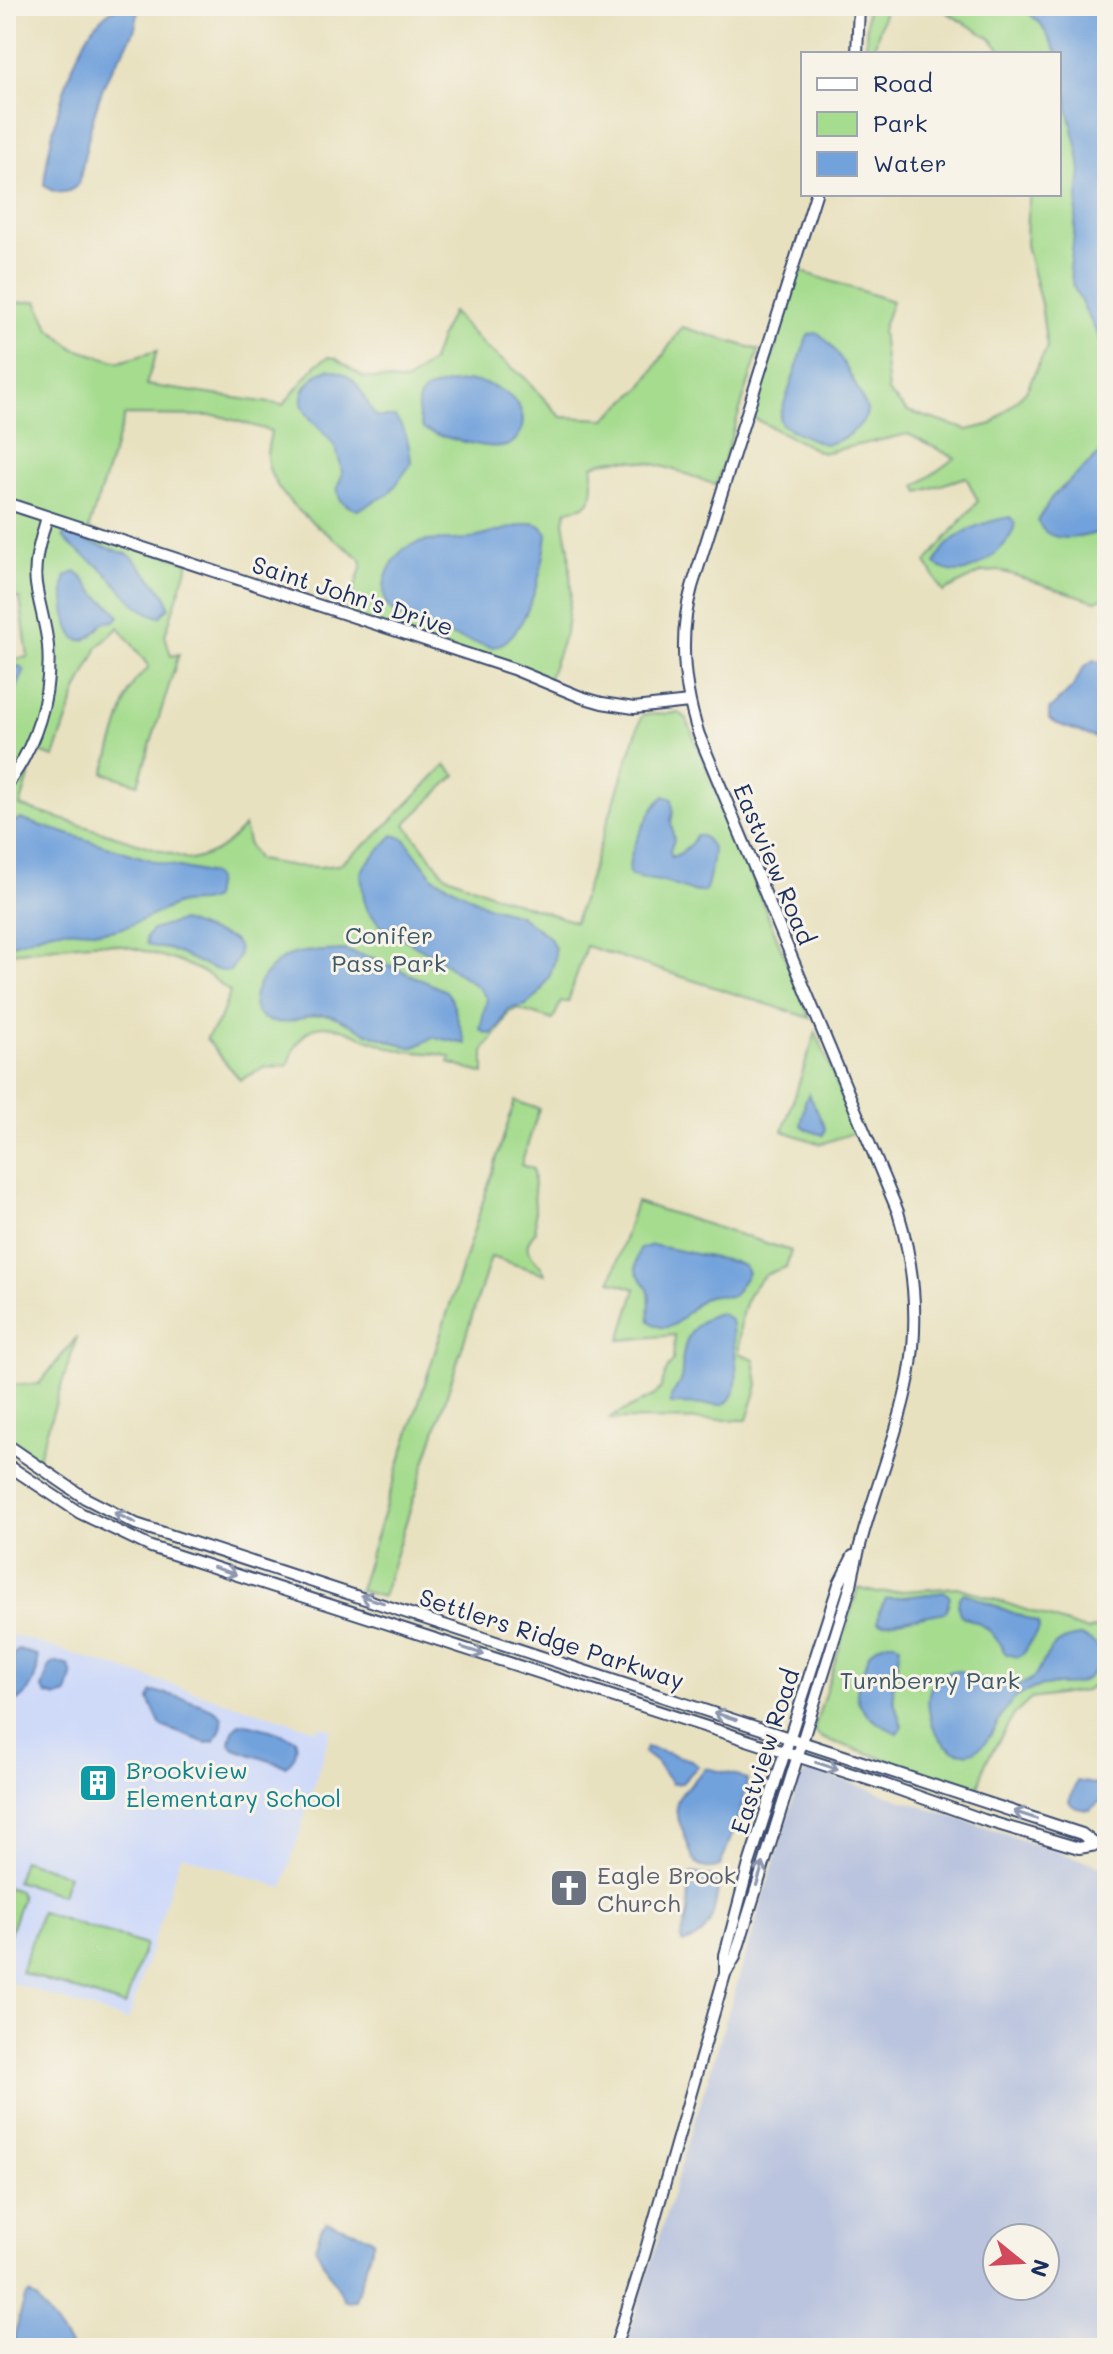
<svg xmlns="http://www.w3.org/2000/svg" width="1113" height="2354" font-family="Mali,sans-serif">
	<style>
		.built { fill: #cfdaf9 }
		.industrial { fill: #bac4de; fill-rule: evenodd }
		.green { fill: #a5dc8e; stroke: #608676; stroke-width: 2 }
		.water { fill: #72a2dc; stroke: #46689d; stroke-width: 2 }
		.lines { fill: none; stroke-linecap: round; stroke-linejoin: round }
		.minor-casing { stroke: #3a4a6d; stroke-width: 14 }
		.minor { stroke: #fff; stroke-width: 10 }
		.oneway { stroke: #8d97ae }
		.labels { text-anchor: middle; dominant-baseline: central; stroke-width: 6; stroke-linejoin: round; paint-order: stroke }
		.street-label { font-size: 24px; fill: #1b2f5e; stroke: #f7f3e8 }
		.park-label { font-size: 24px; fill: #3e5a6a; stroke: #f7f3e8 }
		.culture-label { font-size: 24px; fill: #0d838f; stroke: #f7f3e8; text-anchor: start }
		.worship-label { font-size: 24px; fill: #5b616d; stroke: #f7f3e8; text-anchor: start }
	</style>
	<rect width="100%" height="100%" fill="#f7f3e8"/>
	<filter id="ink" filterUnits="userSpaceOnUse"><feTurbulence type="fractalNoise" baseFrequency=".0125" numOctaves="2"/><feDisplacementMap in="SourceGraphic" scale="16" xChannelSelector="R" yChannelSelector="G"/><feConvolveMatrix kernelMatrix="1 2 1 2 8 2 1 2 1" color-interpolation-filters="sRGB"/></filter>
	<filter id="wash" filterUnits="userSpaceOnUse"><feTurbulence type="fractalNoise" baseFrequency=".006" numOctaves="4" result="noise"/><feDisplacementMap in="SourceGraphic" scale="32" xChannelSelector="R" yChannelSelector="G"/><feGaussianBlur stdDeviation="1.8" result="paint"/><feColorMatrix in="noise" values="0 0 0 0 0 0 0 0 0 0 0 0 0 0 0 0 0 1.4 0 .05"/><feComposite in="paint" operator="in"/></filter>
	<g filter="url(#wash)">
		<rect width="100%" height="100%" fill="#e8e1c0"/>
		<path class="built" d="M14,1635L316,1730L320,1726L331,1729L283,1888L181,1855L128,2021L6,1981V1638Z"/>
		<path class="industrial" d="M812,1770L1107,1868V2348H625L800,1778ZM997,2238H1045V2286H997Z"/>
		<path class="green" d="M867,6H886L873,52L866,45Z
			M936,6H1107V596L1095,601L1001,571L982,572L943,592L926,562L978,501L966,477L919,492L916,486L955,458L908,434L822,453L753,418L800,271L892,301L882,330L888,392L907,411L968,430L992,424L1026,391L1047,347L1041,304L1026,245L1027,215L1030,194H1059V54H1005L990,38Z
			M37,301L49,328L75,349L119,362L157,351L146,385L283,405L317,364L328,357L335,358L363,377L406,382L432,361L442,333L452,312L485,347L524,377L561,417L605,419L642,387L682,327L759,350L716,485C682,473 627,448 593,466C592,477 596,498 585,505C581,509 572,508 566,511L564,522L569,549L571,591L566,631L547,683L346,614L362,565L361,559C331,535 269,500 267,456C267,448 270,439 271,431L220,416L125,415L88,530L189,562L165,635L171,656L179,654L138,784L104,773L129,692L135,681L149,667L119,627L98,647L77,691L54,757L39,752L34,760L20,806L191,860C217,854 227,845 244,826L249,846L258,860L293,866L319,867L338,865L374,838L446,765L456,775L405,824L445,875L497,896L575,922L642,715L679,713L686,718L810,1018L586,946L568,1002H561L553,1020L518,1009L509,1012L500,1029L484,1050V1074L449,1063L451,1057C432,1051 414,1054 395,1049C348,1036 309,997 288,1065L265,1067L240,1080L206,1039L220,1019L230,992C223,987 217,981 210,976C187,962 119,941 92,943C63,944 35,952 6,953V660L28,657L20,598H14L6,543V304Z
			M816,1032L856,1132L821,1144L783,1131Z
			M515,1101L539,1109L521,1165L533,1169L536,1231C515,1253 539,1256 545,1274L491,1257L382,1597L359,1590Z
			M636,1202L791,1251L786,1267C779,1270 769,1272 763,1277C740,1298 739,1325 739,1353L754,1359L758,1385L747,1420L608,1419L655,1395L661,1388L667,1369L673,1361L675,1335L620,1340L636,1289L611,1281Z
			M77,1337L36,1465L6,1444V1385L39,1384Z
			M958,1587L1088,1631L1107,1624V1677L1085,1691L1031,1699L1014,1715L986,1762L976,1793L915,1769L822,1738L816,1734L814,1729L858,1588L877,1593Z
			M23,1860L68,1875L62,1895L16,1881Z
			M6,1887L19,1891L22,1898L6,1945Z
			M41,1912L145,1945L125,2006L21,1972Z"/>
		<path class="water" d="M121,6H134L137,8C141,32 118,56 108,76C92,111 87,145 79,183C70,194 55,196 44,185L45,175C51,133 71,42 105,15C109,11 116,8 121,6Z
			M1021,6H1107V353L1073,286L1070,269L1081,171L1078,150L1068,109L1064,65L1041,24Z
			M818,333C839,347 856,386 867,409C868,425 840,443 825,444C821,444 786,428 783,425C779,421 780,418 781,413L807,337L810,334Z
			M328,369C360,374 360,394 376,417H395C406,431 410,445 411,464L389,494L358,510C345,506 334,499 339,483C341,477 342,478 342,472C341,466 339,459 337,453C331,429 285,412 308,384C314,377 319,372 328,369Z
			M470,381C495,383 531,401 521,431C518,437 515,442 509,445C494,452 438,436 423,429C405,384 436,386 470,381Z
			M1107,447V530C1088,536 1047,548 1038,521L1052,497Z
			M1010,517L1015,523C1012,544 985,565 965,571C956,574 942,570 935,564C946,534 982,522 1010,517Z
			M534,523L541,526L547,533C545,562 527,644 491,647C470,641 400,624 388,607C383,599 383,586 386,577C389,567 398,552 407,547C427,536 452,543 474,538C494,533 513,526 534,523Z
			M64,534L127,554L132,557L166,595L169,607L160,617C132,610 122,587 102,569C90,558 74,552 63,537Z
			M75,572C85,577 90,589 99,597C107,604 115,607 119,616L115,621L105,622C98,628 90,642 80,640C65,638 61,587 66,576Z
			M1094,660L1102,663L1107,675V742L1055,723L1049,719V710L1072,688L1084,667Z
			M17,666L21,667L24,671L12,701L6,693V668Z
			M664,796L672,799L673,812L671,822L674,840L670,851L671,857C682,854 691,846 696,835C705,834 709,843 713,849C712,860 710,885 704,892C690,893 678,886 664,882C653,879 641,880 630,875C624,857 650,809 664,796Z
			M20,819L157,862L211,874L216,879L213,898C203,905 190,900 178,904C157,911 137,926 115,930C94,934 73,927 53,931C37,934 23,943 6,945V824Z
			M393,835L404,838L433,877L487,906L519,915L550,938L555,949V959L550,975L539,994L526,1005L508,1009L499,1027L492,1034L486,1033L480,1029L487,999L479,988L436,957L381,926L368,911L364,900L361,873L366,864Z
			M180,921C189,922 196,927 205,930C228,937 253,941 230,971C213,974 184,953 167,949C159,947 154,948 147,944L146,937L152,930Z
			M343,950L376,959L446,991L451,998L466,1044L434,1037L415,1047H409C395,1042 381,1039 368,1033C355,1028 343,1018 329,1015C308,1011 289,1028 269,1021C234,1008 267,965 288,956C305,949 325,952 343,950Z
			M809,1094L825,1128L823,1135L808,1130L801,1125L805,1101Z
			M652,1245L734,1262L744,1266L748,1273L733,1296C724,1298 717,1293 708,1296C686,1305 675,1342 650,1321C648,1312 651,1302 649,1293C644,1273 628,1280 640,1249Z
			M720,1313L730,1319L732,1324C732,1347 747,1392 723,1405L671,1404C669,1394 677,1390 680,1381C684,1372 681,1364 683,1355C686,1334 699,1317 720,1313Z
			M945,1592L950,1597L946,1612L883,1624L878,1622L879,1612L886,1599Z
			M964,1593L1038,1623L1039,1628L1024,1653L1018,1657L1006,1654C990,1628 990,1628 962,1616C956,1610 957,1598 964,1593Z
			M1080,1636C1088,1639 1095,1642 1099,1649C1103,1656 1102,1660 1098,1666C1081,1692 1070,1682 1045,1686C1037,1686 1024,1693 1017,1697C998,1710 991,1754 964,1753C927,1752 910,1668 957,1671C964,1671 969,1675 974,1677C986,1683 1003,1687 1016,1685C1051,1681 1034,1641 1080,1636Z
			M888,1642H894L900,1646L893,1689L894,1701L902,1727L898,1733C882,1727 857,1712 857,1694C857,1685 861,1676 864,1668C868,1652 872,1647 888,1642Z
			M18,1650L37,1655C40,1669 33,1688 22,1697C17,1702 11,1704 6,1709C6,1690 3,1662 18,1650Z
			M57,1662L69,1666L72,1676L67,1694L57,1697L46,1694L42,1688L50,1665Z
			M152,1692C164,1692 215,1706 221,1716C225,1724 219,1734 214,1741L206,1743L161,1726L149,1700Z
			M243,1723L270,1730L295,1739C299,1749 294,1762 285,1766L234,1749L230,1744C231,1735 233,1725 243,1723Z
			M646,1747L691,1760L698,1766L682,1783L672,1784L656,1762L644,1753Z
			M706,1768L740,1776L747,1780C746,1800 728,1846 720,1866C692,1876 691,1851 684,1833C680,1823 674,1813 677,1802C679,1793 699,1776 706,1768Z
			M1077,1781L1099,1785L1103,1791L1101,1801L1089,1810C1081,1809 1073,1809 1069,1801Z
			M692,1873L711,1876L718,1880L719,1883C715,1910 712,1937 683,1943L681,1940L688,1912L689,1878Z
			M327,2222L361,2233L374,2240L355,2300L345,2301L315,2248L321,2229Z
			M29,2294L36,2298L72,2348H21L16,2344L14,2336L25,2298Z"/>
	</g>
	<g filter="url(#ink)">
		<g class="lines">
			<g class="minor-casing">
				<path id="minor" d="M857,54L859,6
					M6,503L513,669L581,697L602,703L634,708L689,702
					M6,786C36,746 52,696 48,646C46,625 39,605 36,584C33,561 41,539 47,517
					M6,1444L85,1498L136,1524L1082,1834L1096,1845L1107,1848
					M6,1464L80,1513L151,1547L886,1785L984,1820L1079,1848L1096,1845
					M725,1972V1955L749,1864L839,1584L853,1556
					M615,2348L644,2256L725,1974L735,1957L851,1585C864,1514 895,1448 909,1377C919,1322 914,1265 898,1212L699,735C683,686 678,637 692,587L816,194"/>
			</g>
			<use href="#minor" class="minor"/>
		</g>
		<defs><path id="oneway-shaft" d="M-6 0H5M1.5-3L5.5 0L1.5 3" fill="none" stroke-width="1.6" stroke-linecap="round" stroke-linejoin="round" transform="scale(2)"/></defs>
		<g class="oneway">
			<use href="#oneway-shaft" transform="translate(125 1518) rotate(-154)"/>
			<use href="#oneway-shaft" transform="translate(225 1571) rotate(18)"/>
			<use href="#oneway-shaft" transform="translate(372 1599) rotate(-162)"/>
			<use href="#oneway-shaft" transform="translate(473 1651) rotate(18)"/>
			<use href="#oneway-shaft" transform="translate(725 1716) rotate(-162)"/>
			<use href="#oneway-shaft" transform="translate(827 1766) rotate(18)"/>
			<use href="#oneway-shaft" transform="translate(1025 1815) rotate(-162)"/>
			<use href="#oneway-shaft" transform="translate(760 1874) rotate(-73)"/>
		</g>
	</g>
	<defs>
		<g id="building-square" transform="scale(2)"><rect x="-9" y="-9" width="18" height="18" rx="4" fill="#0f9aa8" stroke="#f7f3e8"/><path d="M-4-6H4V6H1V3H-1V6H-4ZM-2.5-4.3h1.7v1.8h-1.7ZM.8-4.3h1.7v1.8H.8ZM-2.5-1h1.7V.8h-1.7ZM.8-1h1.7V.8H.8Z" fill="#fff"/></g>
		<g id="church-square" transform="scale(2)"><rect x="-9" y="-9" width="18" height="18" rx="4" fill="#6b7280" stroke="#f7f3e8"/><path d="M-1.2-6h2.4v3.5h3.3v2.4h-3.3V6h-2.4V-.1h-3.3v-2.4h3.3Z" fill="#fff"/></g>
	</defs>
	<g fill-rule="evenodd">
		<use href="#building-square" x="98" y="1783"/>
		<use href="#church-square" x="569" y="1888"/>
	</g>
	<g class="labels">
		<g class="street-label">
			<text transform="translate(353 595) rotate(18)">Saint John's Drive</text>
			<text transform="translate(775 864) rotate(67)">Eastview Road</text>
			<text transform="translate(552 1638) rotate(18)">Settlers Ridge Parkway</text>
			<text transform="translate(764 1751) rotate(-72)">Eastview Road</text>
		</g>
		<g class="park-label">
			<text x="389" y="934">Conifer<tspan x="389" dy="28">Pass Park</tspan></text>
			<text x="930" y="1679">Turnberry Park</text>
		</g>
		<g class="culture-label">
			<text x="126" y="1769">Brookview<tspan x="126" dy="28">Elementary School</tspan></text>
		</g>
		<g class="worship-label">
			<text x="597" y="1874">Eagle Brook<tspan x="597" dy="28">Church</tspan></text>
		</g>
	</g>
	<rect width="1113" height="2354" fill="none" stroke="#f7f3e8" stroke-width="32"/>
	<rect x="801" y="52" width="260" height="144" fill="#f7f3e8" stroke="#9fa5b1" stroke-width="2"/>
	<rect x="817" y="78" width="40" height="12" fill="#ffffff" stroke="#9fa5b1" stroke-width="2"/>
	<text x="873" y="92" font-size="24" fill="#1b2f5e">Road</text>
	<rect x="817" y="112" width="40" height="24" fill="#a5dc8e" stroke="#9fa5b1" stroke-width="2"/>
	<text x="873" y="132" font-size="24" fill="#1b2f5e">Park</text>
	<rect x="817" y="152" width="40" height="24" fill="#72a2dc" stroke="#9fa5b1" stroke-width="2"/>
	<text x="873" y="172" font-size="24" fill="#1b2f5e">Water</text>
	<g transform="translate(1021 2262) rotate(108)"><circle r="38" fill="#f7f3e8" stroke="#9fa5b1" stroke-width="2"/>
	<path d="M0-6L14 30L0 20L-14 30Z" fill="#d1495b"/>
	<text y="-12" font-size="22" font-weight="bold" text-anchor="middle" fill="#1b2f5e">N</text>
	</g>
</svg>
